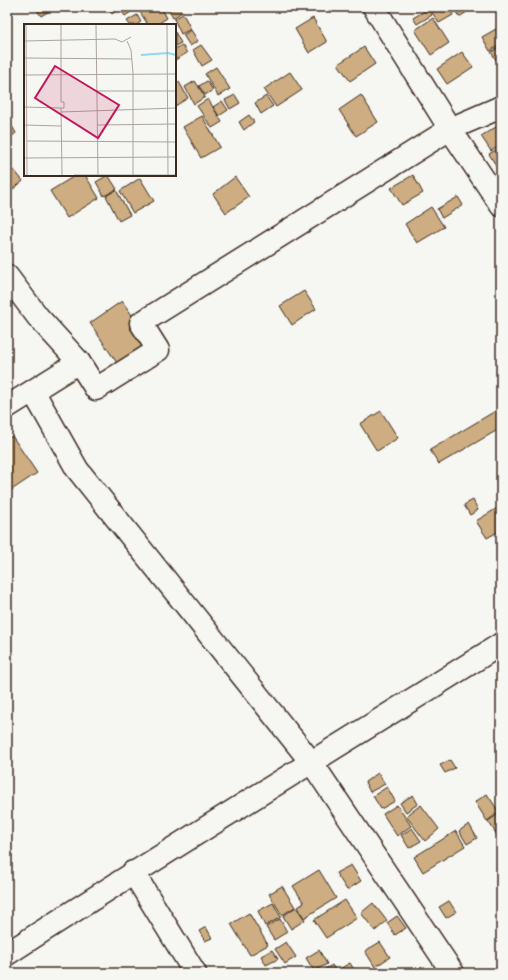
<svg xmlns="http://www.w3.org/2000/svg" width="508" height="980" font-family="Sriracha,sans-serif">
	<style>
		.building { fill: #cdad81; stroke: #3b2a1e }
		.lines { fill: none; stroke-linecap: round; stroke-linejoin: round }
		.street-casing { stroke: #3b2a1e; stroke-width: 25 }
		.street { stroke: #f6f6f2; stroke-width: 22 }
		.inset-river { fill: none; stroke: #90d7f1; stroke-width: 2 }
		.inset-road { fill: none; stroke: #aba49d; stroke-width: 1 }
		.view { fill: #c2185b; fill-opacity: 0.15; stroke: #c2185b; stroke-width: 2 }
		.inset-edge { fill: none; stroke: #3b2a1e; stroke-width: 2 }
	</style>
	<rect width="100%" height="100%" fill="#f6f6f2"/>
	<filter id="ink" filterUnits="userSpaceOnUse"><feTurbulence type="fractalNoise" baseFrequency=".025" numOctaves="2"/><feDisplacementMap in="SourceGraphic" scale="8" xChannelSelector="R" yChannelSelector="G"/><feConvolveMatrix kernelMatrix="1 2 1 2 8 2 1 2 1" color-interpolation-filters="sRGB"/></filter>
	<g filter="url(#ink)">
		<path class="building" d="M35,7H56L41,16Z
			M107,7H121L112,14Z
			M122,7H131L134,10L125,16L120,9Z
			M137,7H161L167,18L156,25H148Z
			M174,7H179L182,12L173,18L169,11Z
			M449,7L453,15L439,23L429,8Z
			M453,7H475L459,17Z
			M428,9L432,15L417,24L413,18Z
			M183,14L191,29L181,34L174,19Z
			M137,15L141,22L136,25H130L127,21Z
			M313,18L327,42L309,53L295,29Z
			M433,18L449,43L431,55L415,30Z
			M496,29L501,37V44L490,51L482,37Z
			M191,30L198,41L190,46L183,35Z
			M175,32L181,43L175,46Z
			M182,45L187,53L175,60V49Z
			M201,45L212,60L202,66L193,50Z
			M501,46V57L496,60L491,52Z
			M364,47L375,64L350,81L338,64Z
			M462,52L473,67L447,84L437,69Z
			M216,67L230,89L218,96L205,74Z
			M290,72L302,90L276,107L264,89Z
			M195,81L205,97L194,104L185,87Z
			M207,81L213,90L205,95L199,86Z
			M179,82L188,98L175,106V84Z
			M235,95L240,103L230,109L225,100Z
			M361,95L378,122L356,136L339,110Z
			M266,96L273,106L261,114L255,103Z
			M208,99L222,122L212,128L197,106Z
			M222,101L228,110L219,116L213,107Z
			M249,115L254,122L244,130L239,122Z
			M202,116L220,147L201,158L183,127Z
			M7,118L16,133L7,140Z
			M501,124V145L491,151L481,136Z
			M501,147V174L489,154Z
			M14,170L23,181L12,190L7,184V175Z
			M76,175H85L99,198L67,218L50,191Z
			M108,175L117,189L104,196L96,182Z
			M413,175L423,193L402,205L391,188Z
			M235,177L249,197L226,213L213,194Z
			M140,178L154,201L133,213L120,191Z
			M116,190L130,215L119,221L106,196Z
			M458,197L463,205L442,218L437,209Z
			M431,207L444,227L417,243L405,224Z
			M304,291L316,309L292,325L280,306Z
			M122,301L152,343L119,366L90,323Z
			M497,410L501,417V428L439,464L430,450Z
			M381,411L398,438L377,451L360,424Z
			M12,436L37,473L7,493V439Z
			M473,500L478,510L470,515L464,505Z
			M499,507L501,509V530L487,538L476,521Z
			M450,760L455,768L445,773L440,765Z
			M378,773L385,784L370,792L365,782Z
			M387,787L395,801L381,809L373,796Z
			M487,794L499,812L487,821L475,802Z
			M413,795L418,804L406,812L400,803Z
			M397,805L411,826L397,836L383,814Z
			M421,805L439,829L425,841L406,816Z
			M499,814L501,837L499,838L488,821Z
			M469,824L477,838L467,844L459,831Z
			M412,828L421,841L409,848L401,835Z
			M456,831L465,846L423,872L414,857Z
			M351,865L361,881L347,890L336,873Z
			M319,870L336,898L304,918L298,907L304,903L293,886Z
			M282,886L295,907L282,915L269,894Z
			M345,900L357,918L326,938L314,920Z
			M449,901L456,912L446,918L439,907Z
			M273,903L281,917L265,926L258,911Z
			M373,903L387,921L375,931L361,913Z
			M296,907L305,920L291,929L283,916Z
			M249,913L268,945L250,955L231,924Z
			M397,916L406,928L395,935L387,923Z
			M280,919L287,932L274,940L266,927Z
			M206,927L212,938L205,941L199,931Z
			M286,942L296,957L285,964L275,949Z
			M380,942L390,957L375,967L365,951Z
			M272,950L278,959L266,965L261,956Z
			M319,950L327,964L314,971L306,958Z
			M350,963L356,973H319L332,965L336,971Z"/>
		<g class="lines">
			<g class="street-casing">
				<path id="street" d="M374,7L450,129L501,205
					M7,276L38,317L79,362
					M33,391L77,469L312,763L453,973
					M7,407L79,362L96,389L158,350L141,323L450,129L501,107
					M133,872L195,973
					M7,954C170,848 336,748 501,644"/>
			</g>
			<use href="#street" class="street"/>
		</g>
	</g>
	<g transform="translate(24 24)">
		<rect width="152" height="152" fill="#f6f6f2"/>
		<path class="inset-river" d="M117,31L144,29L152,31"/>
		<path class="inset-road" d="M2,1L3,151M37,1V78H40V84H37L38,151M72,1L74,151M143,1L144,151M0,17L91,15L98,18L107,13M103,17L107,26L109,49V151M0,34L108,35M0,51L152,50M73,67H152M0,83L37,84M37,88L152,84M0,101L37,102M73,101L152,100M3,117L152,118M0,134L152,133M50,151H152"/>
		<path class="view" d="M31,42L95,81L74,114L11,74Z"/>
		<rect width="152" height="152" class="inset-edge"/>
	</g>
	<rect width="508" height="980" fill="none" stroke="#f6f6f2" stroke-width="24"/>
	<rect x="12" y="12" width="484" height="956" fill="none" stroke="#3b2a1e" stroke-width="1.5" filter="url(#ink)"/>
</svg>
